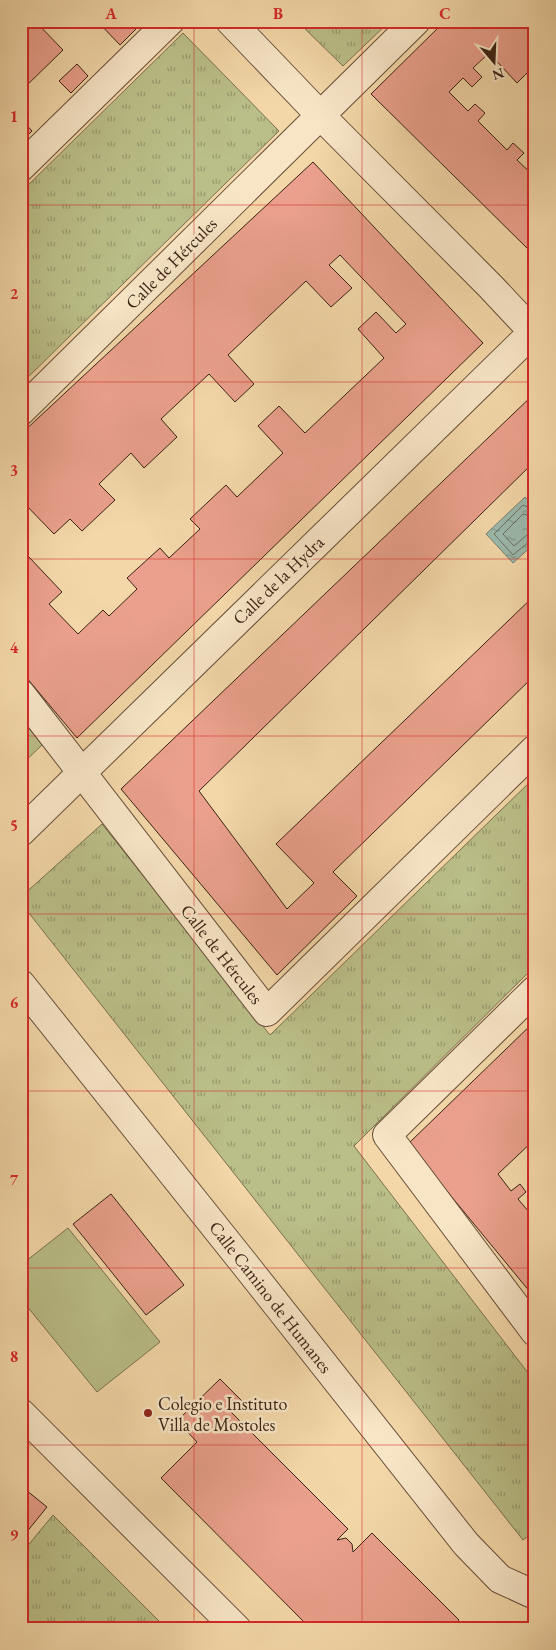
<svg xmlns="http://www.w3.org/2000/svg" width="556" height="1650" font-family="'EB Garamond',serif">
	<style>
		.grass { fill: #babe88; stroke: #7a704e }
		.park { fill: url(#park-tufts); stroke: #7a704e }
		.water { fill: url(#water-ripples); stroke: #747d70 }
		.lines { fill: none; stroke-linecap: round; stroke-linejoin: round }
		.shore { stroke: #6a6e60; stroke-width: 1 }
		.building { fill: #eaa08c; stroke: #3a2215 }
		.minor-casing { stroke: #684f3a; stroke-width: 30 }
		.tertiary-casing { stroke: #684f3a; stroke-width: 30 }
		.minor { stroke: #f7e5c6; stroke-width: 28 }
		.tertiary { stroke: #f7e5c6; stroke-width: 28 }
		.grid { fill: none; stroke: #d62828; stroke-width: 1; stroke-opacity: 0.55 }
		.poi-dot { fill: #8f2418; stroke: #f7e5c6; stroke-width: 2 }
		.labels { text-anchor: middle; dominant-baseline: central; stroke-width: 5; stroke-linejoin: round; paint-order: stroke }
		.street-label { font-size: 18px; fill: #3a2215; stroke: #f7e5c6 }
		.poi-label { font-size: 18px; fill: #3a2215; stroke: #f7e5c6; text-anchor: start }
		.neatline { fill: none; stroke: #d62828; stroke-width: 2 }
		.grid-label { font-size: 16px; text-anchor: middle; font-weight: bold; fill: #d62828 }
	</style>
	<defs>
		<pattern id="park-tufts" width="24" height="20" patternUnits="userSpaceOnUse" patternTransform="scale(1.25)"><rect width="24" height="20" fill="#babe88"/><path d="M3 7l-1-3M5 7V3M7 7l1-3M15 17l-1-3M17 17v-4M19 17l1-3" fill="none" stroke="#989a6e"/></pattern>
		<pattern id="water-ripples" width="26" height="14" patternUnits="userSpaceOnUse" patternTransform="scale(1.25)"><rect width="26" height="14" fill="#9bb9ac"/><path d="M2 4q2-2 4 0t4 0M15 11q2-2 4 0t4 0" fill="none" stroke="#7f968b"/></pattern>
	</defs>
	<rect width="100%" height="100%" fill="#f3d7a8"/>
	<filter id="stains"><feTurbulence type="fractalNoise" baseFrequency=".004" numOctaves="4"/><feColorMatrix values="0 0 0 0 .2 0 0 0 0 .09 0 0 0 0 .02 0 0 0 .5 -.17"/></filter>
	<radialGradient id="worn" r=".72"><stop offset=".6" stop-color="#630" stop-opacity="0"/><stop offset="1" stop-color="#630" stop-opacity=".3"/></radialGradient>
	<path class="grass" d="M68,1228L160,1342L97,1392L21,1299V1265Z"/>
	<path class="park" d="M297,21H390L343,66Z
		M183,33L279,131L21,384V192Z
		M21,718L42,745L21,765Z
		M535,777V966L354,1146L535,1382V1531L523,1540L21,903V897L102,824L270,1035Z
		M53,1515L167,1629H21V1554Z"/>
	<path class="water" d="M525,497L535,507V543L513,563L486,534Z"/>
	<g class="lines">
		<path class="shore" d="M535,510L523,505L494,534L513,555L530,541L535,540
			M535,517L523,514L503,534L514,546L527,535L535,534"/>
	</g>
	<path class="building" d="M28,21H35L63,50L21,91V28Z
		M97,21H144L120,45Z
		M445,21H535V65L517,83L489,53L473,68L482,77L472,87L463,78L449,92L468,111L475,104L485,113L478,121L507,150L513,143L524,153L517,160L533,175L535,173V256L371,94Z
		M77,64L88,76L71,93L59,81Z
		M24,122L32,131L21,142V124Z
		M313,162L483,343L77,738L21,671V557L25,561L29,557L62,592L49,604L78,634L103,610L109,616L137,589L127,578L160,548L169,558L200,529L190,519L226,485L237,497L283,453L258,426L279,406L305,433L384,358L358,329L376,312L396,333L406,324L340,255L329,265L352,288L331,307L306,281L228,355L254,384L235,402L209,374L161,419L177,437L144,468L131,453L99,484L115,500L82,531L70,519L54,534L21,500V434Z
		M535,393V461L199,791L287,909L314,883L276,844L535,595V675L333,872L357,896L277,975L121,789Z
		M535,1021V1139L498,1174L511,1191L520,1184L526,1192L518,1199L535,1219V1298L408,1144Z
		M111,1194L184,1285L146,1315L73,1224Z
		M220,1379L242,1401L231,1412L348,1529L337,1540L346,1538L352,1544L353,1552L372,1533L459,1620L451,1629H311L161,1478L197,1442L177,1421Z
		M21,1486L47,1507L21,1539Z"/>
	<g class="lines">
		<g class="minor-casing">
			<path id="minor" d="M230,21L320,115L492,288L535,334
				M21,167L170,21
				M21,411L416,21
				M21,694L267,1012L535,749
				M21,832L535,330
				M535,990L387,1135L535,1332
				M21,1413L237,1629"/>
		</g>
		<g class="tertiary-casing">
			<path id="tertiary" d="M21,984L243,1262L466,1544L500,1579L535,1595"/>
		</g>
		<use href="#minor" class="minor"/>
		<use href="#tertiary" class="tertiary"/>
	</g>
	<path class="grid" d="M194,21V1629M362,21V1629M21,205H535M21,382H535M21,559H535M21,736H535M21,914H535M21,1091H535M21,1268H535M21,1445H535"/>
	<circle class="poi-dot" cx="148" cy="1413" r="5"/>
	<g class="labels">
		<g class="street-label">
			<text transform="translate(171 263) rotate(-45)">Calle de Hércules</text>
			<text transform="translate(278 580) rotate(-44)">Calle de la Hydra</text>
			<text transform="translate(222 954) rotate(52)">Calle de Hércules</text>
			<text transform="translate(271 1297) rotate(52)">Calle Camino de Humanes</text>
		</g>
		<g class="poi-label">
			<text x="158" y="1403">Colegio e Instituto<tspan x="158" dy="21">Villa de Mostoles</tspan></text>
		</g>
	</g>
	<rect width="556" height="1650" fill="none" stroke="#f3d7a8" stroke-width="55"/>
	<g transform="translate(494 62) rotate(161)" stroke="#f7e5c6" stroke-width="4" paint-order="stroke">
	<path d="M0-4L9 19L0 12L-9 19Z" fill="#3a2215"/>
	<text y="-8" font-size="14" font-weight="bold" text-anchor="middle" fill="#3a2215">N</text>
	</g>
	<rect x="28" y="28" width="500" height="1594" class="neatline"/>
	<g class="grid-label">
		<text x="111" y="19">A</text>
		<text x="278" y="19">B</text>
		<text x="445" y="19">C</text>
		<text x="14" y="122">1</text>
		<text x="14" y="299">2</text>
		<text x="14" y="476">3</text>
		<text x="14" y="653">4</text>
		<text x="14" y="831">5</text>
		<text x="14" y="1008">6</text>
		<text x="14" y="1185">7</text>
		<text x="14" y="1362">8</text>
		<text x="14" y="1540">9</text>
	</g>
	<rect width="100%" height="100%" filter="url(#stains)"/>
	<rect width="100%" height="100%" fill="url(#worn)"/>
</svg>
